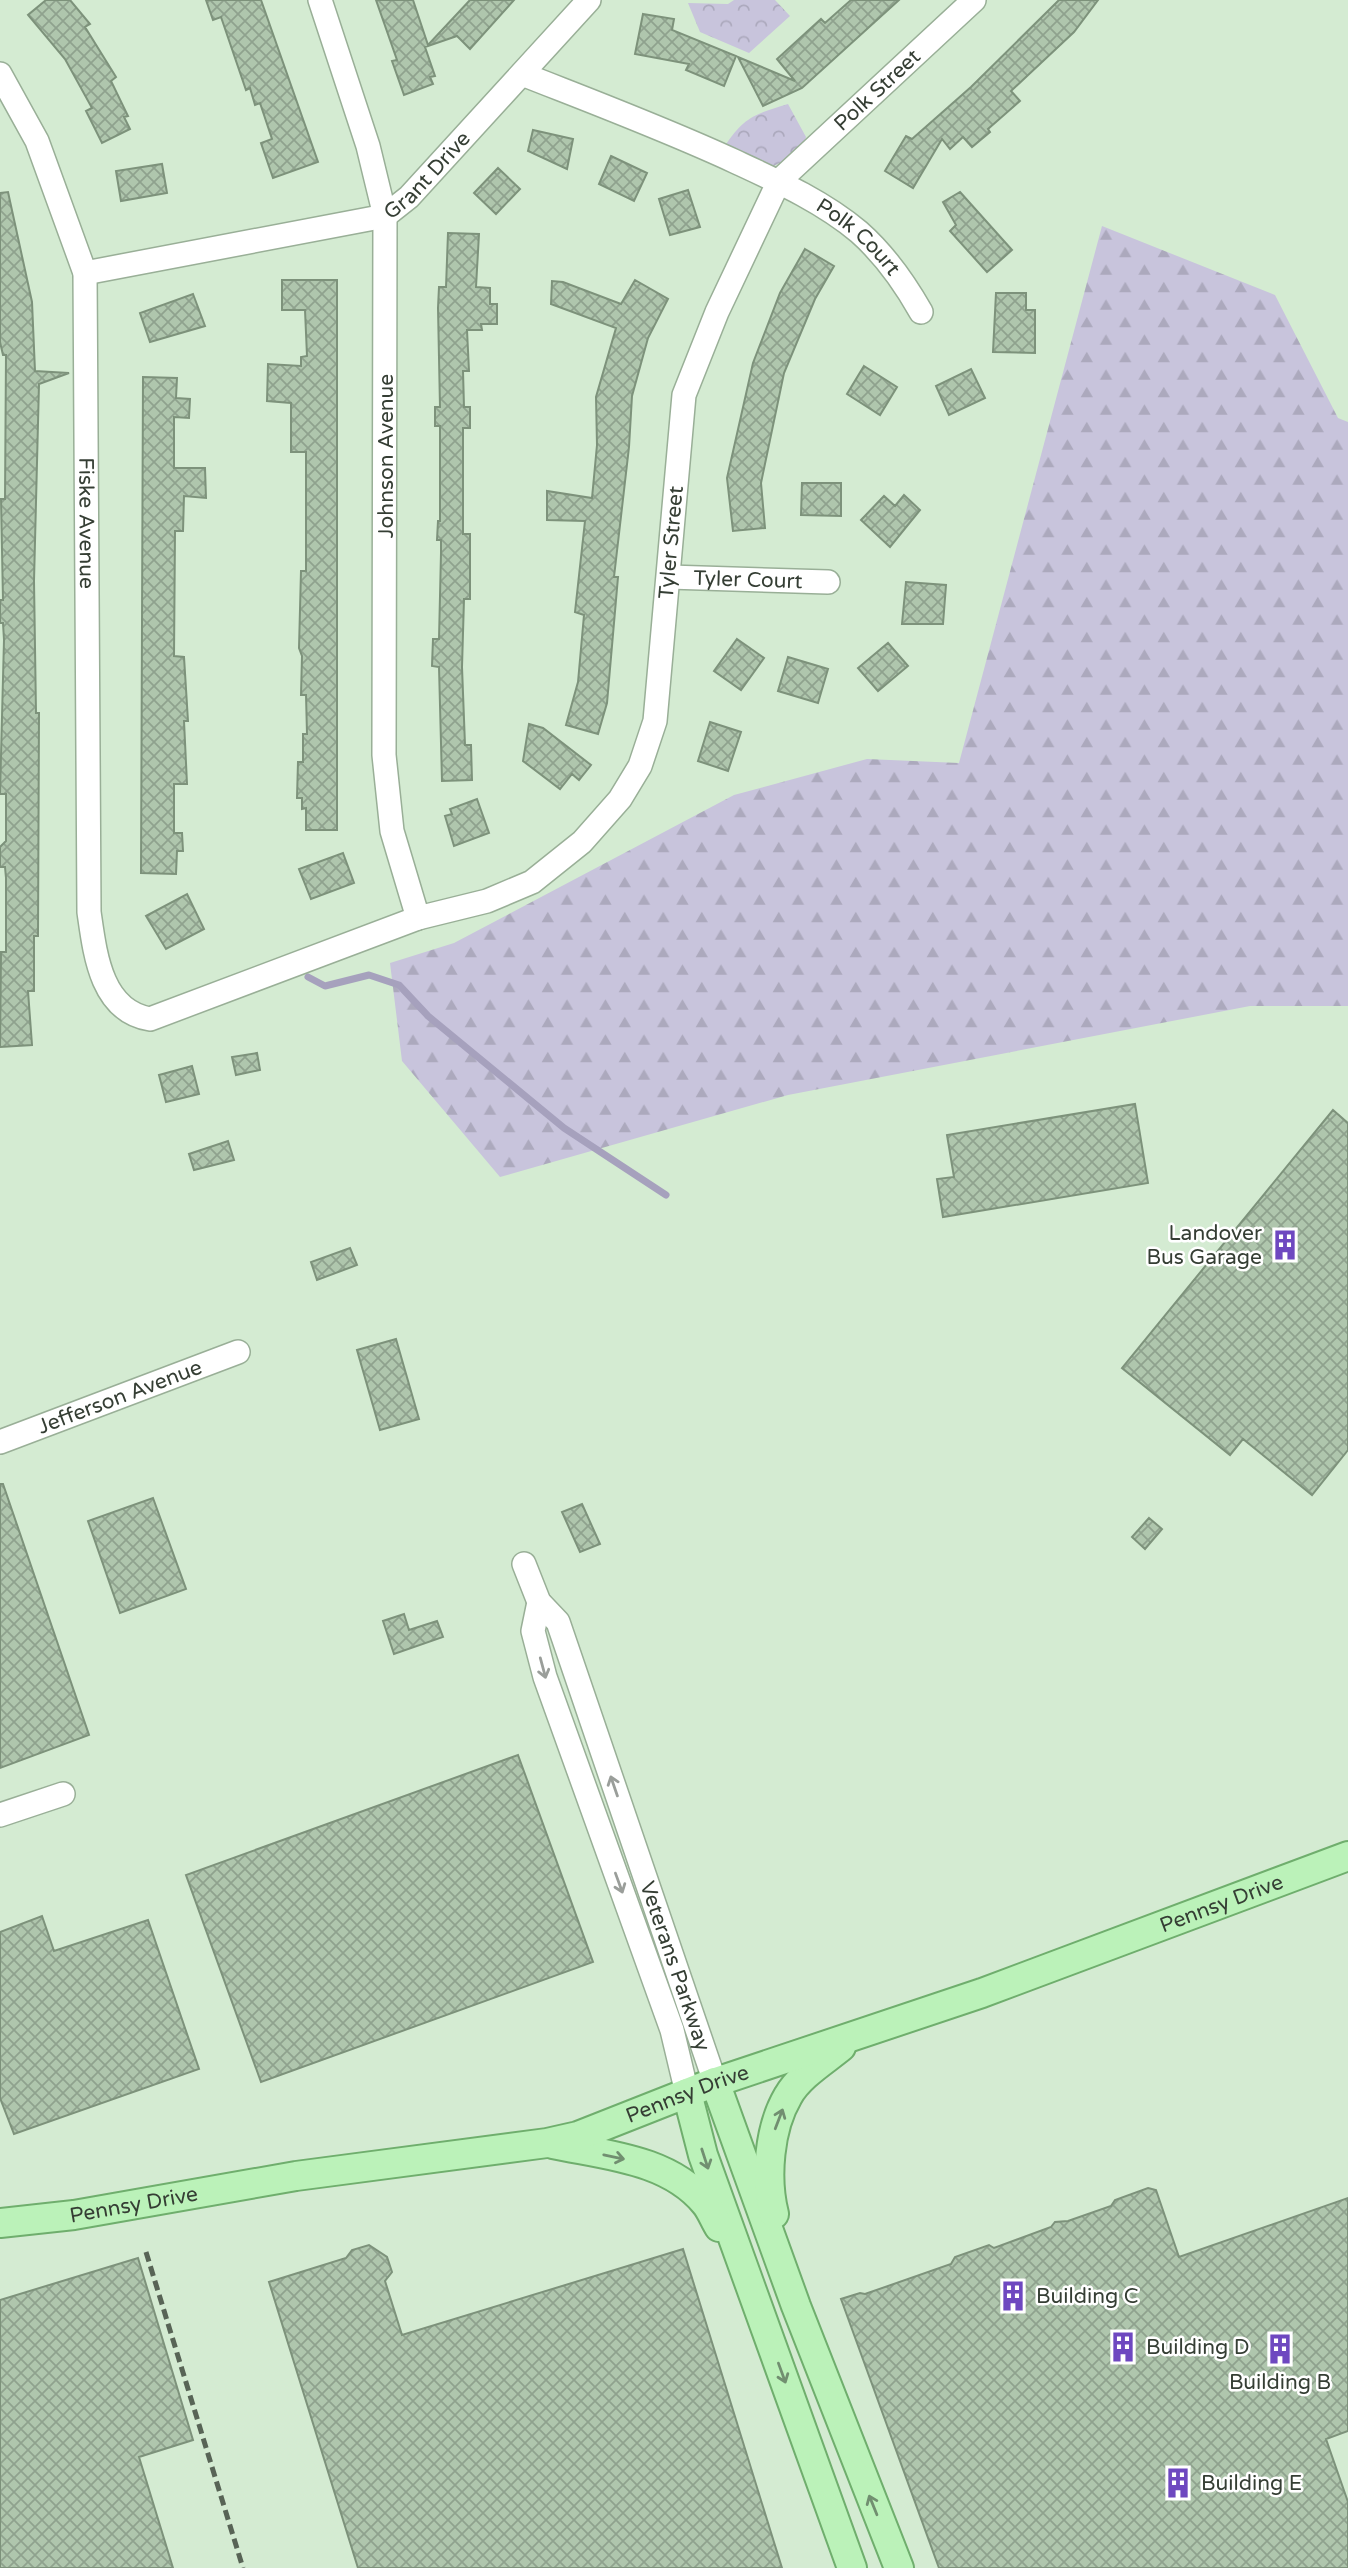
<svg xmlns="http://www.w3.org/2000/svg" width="1348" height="2568" font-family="'Varela Round',sans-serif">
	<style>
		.forest { fill: url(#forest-firs) }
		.park { fill: url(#park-crowns) }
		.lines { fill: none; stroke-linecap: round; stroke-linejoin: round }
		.stream { stroke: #a6a1bd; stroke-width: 7 }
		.building { fill: url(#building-cross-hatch); stroke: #7d927b; stroke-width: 2 }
		.minor-casing { stroke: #99af97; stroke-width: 26 }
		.major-casing { stroke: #6fae6d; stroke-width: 32 }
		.minor { stroke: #fff; stroke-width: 23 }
		.major { stroke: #bbf2b9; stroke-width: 28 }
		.rail { stroke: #586456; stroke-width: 5; stroke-dasharray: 10 5; stroke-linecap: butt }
		.oneway { stroke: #9a9e9a }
		.oneway2 { stroke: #718f70 }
		.labels { text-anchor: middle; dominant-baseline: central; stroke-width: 5; stroke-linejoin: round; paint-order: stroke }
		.street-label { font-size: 21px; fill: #353e34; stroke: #fff }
		.poi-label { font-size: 21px; fill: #353e34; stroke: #fff; text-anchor: start }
	</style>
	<defs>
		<pattern id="forest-firs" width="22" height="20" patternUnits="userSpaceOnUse" patternTransform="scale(1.75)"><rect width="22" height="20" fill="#c8c4dc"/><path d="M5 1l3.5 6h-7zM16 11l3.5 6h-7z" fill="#aca9bd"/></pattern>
		<pattern id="park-crowns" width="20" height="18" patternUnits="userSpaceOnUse" patternTransform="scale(1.75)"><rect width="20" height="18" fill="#c8c4dc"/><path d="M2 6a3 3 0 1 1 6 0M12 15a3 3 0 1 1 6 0" fill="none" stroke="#aca9bd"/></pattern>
		<pattern id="building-cross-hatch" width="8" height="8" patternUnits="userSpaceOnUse" patternTransform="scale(1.75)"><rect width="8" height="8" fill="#afc6ad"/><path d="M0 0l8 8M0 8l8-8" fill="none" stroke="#8fa28e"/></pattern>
	</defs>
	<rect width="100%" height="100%" fill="#d4ebd2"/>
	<path class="forest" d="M1102,226L1275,295L1338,418L1348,422V1006H1250L788,1095L500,1177L402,1061L390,963L454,943L734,795L867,759L959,763Z"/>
	<path class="park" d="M734,0H775L790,16L749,53L700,32L688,3L728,4Z
		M788,104L806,137L801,152L768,169L725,146C744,117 755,114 788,104Z"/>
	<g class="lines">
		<path class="stream" d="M308,977L325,986L369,975L399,985L428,1016L564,1128L666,1195"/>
	</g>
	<path class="building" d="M46,0H70L90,24L85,27L116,77L111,81L128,116L124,117L130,129L102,143L86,111L92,108L65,59L28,15Z
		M206,0H261L318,162L273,178L261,143L272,139L260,103L255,105L250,88L246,90L221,17L213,20Z
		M376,0H413L428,45L470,0H514L470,49L457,36L425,47L435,76L430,77L433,84L404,95L392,61L397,60Z
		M851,0H899L802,88L763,106L738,57L795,81L777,59L821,19L825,23Z
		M1059,0H1098L1074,32L1011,91L1020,101L988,129L990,132L972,147L963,137L950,149L942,139L913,188L885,171L906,136L912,139L971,87Z
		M643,14L674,19L672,30L736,56L724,86L686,70L689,64L635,54Z
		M533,130L573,139L567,169L528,151Z
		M611,156L647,173L634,201L599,184Z
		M162,164L167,193L121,201L116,171Z
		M498,168L520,189L496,214L474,193Z
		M688,190L700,227L670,235L659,199Z
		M8,192L32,302L35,371L69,373L39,384L34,581L36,713H39L38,936H34V991H28L32,1045L0,1047L1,952H6V878L5,867H0V847L6,841V794H0L4,640L3,623H0V600H3L1,499H5L6,355H3L0,342V193Z
		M960,192L1012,250L987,272L950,231L956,225L943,202Z
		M448,233L479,234L476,287L490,288V304H497V324H481L482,330H467L469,371H463L464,407H470V428H463V534H470V599H464L462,667L465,745H471L472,780L442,781L439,667L432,666L433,639H439L441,553V540H437L438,521H440V426H435V407H440L438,308L439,287H446Z
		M805,249L834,266L815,299L784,373L761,483L765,528L733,531L727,478L753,363L780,293Z
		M282,280H337V830H306V808L302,809V798H297L298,762H303V734H307L306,695H301L302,656L299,648L301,571H306V452H291V403L267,401L268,364L301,366V357L307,356L305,310H282Z
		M635,280L668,299L648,338L632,396L629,447L614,577H618L607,703L598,734L566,725L578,682L584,615L575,612L585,521L547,520V491L592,498L597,445L596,397L616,328L551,304L552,281L563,282L621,304Z
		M996,293H1026V310H1035V353L993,352Z
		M193,294L205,326L150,342L140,313Z
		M864,366L897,387L880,415L847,394Z
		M971,369L985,398L949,415L936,386Z
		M143,377L177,378L176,398L190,399L189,418L174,417V468H205L206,498L184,496L183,531H175L174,656L184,657L188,721H184L187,784H174V833H182L183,851H177L176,874L141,873Z
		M802,483H841V516L801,515Z
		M904,495L920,510L890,547L861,520L884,496L895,506Z
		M906,582L946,585L943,624H902Z
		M737,639L764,658L741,690L714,671Z
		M888,643L908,666L878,691L858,668Z
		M788,657L828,669L818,703L778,691Z
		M710,722L741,732L728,771L698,761Z
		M529,724L543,728L591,765L579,780L572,774L560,789L523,761Z
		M477,799L489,833L454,846L445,816L452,814L450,809Z
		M343,853L354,883L311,899L299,869Z
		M187,894L204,929L166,949L146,916Z
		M257,1053L260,1070L236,1075L232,1057Z
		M192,1066L199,1094L166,1102L159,1075Z
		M1135,1104L1148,1183L943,1217L937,1179L954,1177L947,1135Z
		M1333,1110L1348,1123V1450L1312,1495L1243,1439L1230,1455L1122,1368Z
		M228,1141L234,1160L194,1170L189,1154Z
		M350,1248L357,1265L317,1280L311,1262Z
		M396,1339L419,1419L380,1430L357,1350Z
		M0,1484H3L89,1735L0,1768Z
		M153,1498L186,1589L120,1613L88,1521Z
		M582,1504L600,1544L580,1552L562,1512Z
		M1149,1518L1162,1529L1145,1549L1132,1537Z
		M404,1614L409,1630L437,1621L443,1637L394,1654L383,1621Z
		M518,1755L593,1962L261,2082L186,1875Z
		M42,1916L54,1951L148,1920L199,2069L14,2134L0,2098V1932Z
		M1148,2188L1156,2190L1179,2257L1348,2198V2431L1326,2439L1348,2502V2568H939L841,2299L860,2293L865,2294L951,2264L955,2257L989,2245L994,2248L1051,2227L1055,2222L1068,2221L1111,2206L1115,2200Z
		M369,2245L387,2257L392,2272L385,2281L402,2335L683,2249L782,2568H358L269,2282L346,2258L352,2250Z
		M138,2258L193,2440L139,2457L173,2568H0V2300Z"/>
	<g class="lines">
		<g class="minor-casing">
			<g id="minor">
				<path d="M320,0L368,146L385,216L384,755L392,831L418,918"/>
				<path id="s1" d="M0,74L37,141L85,273L89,912C95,954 101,1011 150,1019L418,918L487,901L532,882L582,842L620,799L640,766L655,721L684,395L717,312L779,181L974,0"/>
				<path id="s2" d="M522,74C593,102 665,129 734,161C777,181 822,201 859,232C885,255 904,282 921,312"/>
				<path id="s3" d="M85,273L385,216L409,197L589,0"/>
				<path id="s4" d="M669,577L828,582"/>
				<path id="s5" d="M0,1442L238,1352"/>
				<path id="s6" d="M524,1564L539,1602L558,1622L715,2082"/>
				<path d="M539,1602L533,1631L545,1677L672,2030L687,2093"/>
				<path d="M0,1815L63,1794"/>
			</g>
		</g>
		<g class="major-casing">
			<g id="major">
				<path d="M715,2082L796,2306L899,2568"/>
				<path d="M687,2093L703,2155L852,2568"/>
				<path d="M553,2144C605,2155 669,2159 705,2203C711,2210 714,2219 719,2227"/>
				<path d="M774,2214C765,2178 769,2128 788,2096C799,2076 824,2061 841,2047"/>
				<path id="s7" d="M0,2223L74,2215L296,2176L547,2143L578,2136L710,2084L982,1993L1348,1856"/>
			</g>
		</g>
		<use href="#minor" class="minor"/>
		<use href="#major" class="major"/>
		<path class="rail" d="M146,2252L243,2568"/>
	</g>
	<defs><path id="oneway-shaft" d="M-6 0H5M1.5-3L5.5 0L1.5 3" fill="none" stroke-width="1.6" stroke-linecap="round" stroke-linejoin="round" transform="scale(1.75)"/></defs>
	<g class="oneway">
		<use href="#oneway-shaft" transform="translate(543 1668) rotate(75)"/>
		<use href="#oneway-shaft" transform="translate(614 1786) rotate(-109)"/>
		<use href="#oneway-shaft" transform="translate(619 1883) rotate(70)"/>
	</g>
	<g class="oneway2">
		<use href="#oneway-shaft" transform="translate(779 2119) rotate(-69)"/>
		<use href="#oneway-shaft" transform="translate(614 2157) rotate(12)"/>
		<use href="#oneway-shaft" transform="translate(705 2159) rotate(72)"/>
		<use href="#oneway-shaft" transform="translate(782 2373) rotate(70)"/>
		<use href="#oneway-shaft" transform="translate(873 2505) rotate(-112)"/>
	</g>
	<defs>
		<g id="building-bare" transform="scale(2.415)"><path d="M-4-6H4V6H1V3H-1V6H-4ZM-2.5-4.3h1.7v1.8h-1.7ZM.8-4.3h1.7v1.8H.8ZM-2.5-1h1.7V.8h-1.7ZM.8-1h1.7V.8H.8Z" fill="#6e48c0" stroke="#fff" stroke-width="2.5" paint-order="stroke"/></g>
	</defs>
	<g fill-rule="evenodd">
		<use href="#building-bare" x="1285" y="1245"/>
		<use href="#building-bare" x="1013" y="2296"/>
		<use href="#building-bare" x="1123" y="2347"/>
		<use href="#building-bare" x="1280" y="2349"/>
		<use href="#building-bare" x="1178" y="2483"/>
	</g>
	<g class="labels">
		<g class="street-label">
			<text stroke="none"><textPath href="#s1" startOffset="2298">Polk Street</textPath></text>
			<text stroke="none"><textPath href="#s3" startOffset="364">Grant Drive</textPath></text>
			<text stroke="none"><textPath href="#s2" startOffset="376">Polk Court</textPath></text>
			<text transform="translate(386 456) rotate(-90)">Johnson Avenue</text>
			<text stroke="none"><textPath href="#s1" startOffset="467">Fiske Avenue</textPath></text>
			<text stroke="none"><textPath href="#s1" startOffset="1782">Tyler Street</textPath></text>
			<text stroke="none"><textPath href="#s4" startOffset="79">Tyler Court</textPath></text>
			<text stroke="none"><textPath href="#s5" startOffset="128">Jefferson Avenue</textPath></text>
			<text stroke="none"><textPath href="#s7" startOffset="1269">Pennsy Drive</textPath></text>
			<text stroke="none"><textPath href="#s6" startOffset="432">Veterans Parkway</textPath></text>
			<text stroke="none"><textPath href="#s7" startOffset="702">Pennsy Drive</textPath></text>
			<text stroke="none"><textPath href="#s7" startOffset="135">Pennsy Drive</textPath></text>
		</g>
		<g class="poi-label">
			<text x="1262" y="1233" text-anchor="end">Landover<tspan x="1262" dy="24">Bus Garage</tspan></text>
			<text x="1036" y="2296">Building C</text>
			<text x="1146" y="2347">Building D</text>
			<text x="1280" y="2382" text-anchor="middle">Building B</text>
			<text x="1201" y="2483">Building E</text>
		</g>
	</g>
</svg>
